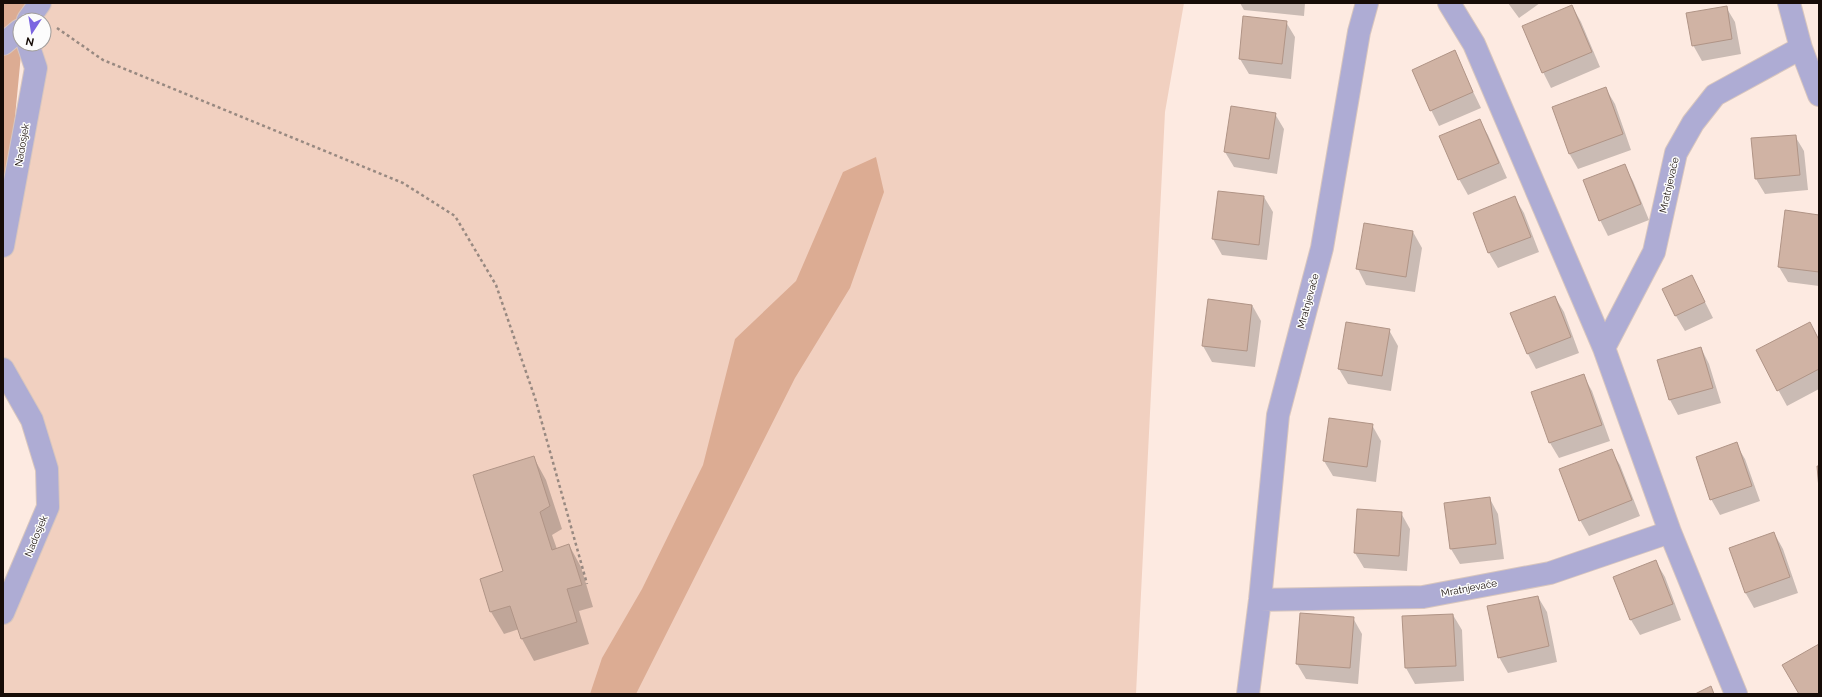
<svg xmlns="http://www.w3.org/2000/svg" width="1822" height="697" font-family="Raleway,sans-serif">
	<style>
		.green { fill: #f1d0c0 }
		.forest { fill: #dcac93 }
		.shadow { fill: #0003 }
		.building { fill: #d0b3a4; stroke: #b09486 }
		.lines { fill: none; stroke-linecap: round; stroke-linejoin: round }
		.minor-casing { stroke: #d8c6be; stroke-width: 24 }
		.path { stroke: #988981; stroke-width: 2.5; stroke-dasharray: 3 3; stroke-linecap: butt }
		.minor { stroke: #aeacd4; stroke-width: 22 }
		.labels { text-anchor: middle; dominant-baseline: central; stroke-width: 3; stroke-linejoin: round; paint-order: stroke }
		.street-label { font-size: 10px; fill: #160c07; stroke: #fcfcfc }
	</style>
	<rect width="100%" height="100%" fill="#fdeae1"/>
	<path class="green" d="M40,3H1184L1165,112L1136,694H3V613L48,507L47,469L3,369V246L28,44H44V20H28Z"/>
	<path class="forest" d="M3,3H39L22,44L3,242Z
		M876,157L884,192L850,288L795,378L636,694H590L602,658L642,589L703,465L735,339L796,281L843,172Z"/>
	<path class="shadow" d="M1240,3H1305L1304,16L1244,10Z
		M1508,3H1540L1519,18Z
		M1572,6L1581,22L1600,67L1551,88L1543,72Z
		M1726,7L1735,22L1741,54L1702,61L1693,45Z
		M1286,22L1295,37L1291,79L1249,74L1240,59Z
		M1454,52L1481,108L1439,126L1431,110Z
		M1606,89L1615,104L1631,150L1578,169L1569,153Z
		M1275,114L1284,129L1277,174L1234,167L1225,152Z
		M1479,120L1488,135L1507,178L1468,195L1459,179Z
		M1795,136L1804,151L1808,190L1765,194L1756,179Z
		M1624,165L1633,181L1649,220L1608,236L1600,220Z
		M1264,197L1273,212L1267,260L1222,255L1213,239Z
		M1515,198L1524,213L1539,252L1498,268L1489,253L1474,214Z
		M1819,216V286L1788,282L1779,267Z
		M1365,225L1413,232L1422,248L1415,292L1366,285L1358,269Z
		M1692,276L1713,318L1685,331L1676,316Z
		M1555,297L1564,312L1579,353L1536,369L1528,354L1512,314Z
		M1252,305L1261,321L1255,367L1212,362L1203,346Z
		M1389,330L1398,346L1391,391L1348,384L1339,369Z
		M1819,341V389L1787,406L1757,351Z
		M1701,348L1709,364L1721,403L1678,415L1670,400L1658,360Z
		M1583,375L1592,391L1610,441L1559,458L1550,443L1533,392Z
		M1372,425L1381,441L1376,482L1333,476L1324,461Z
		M1736,444L1745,459L1760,501L1720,515L1711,499Z
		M1611,450L1620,465L1640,516L1589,536L1580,520Z
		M534,458L546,480L562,529L552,535L557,549L569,545L581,567L593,607L579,611L589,644L534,661L522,639L519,629L504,634L491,612L481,579L504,572Z
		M1490,499L1498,514L1504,559L1460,564L1451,549L1445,504Z
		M1401,513L1410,529L1407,571L1364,568L1355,553Z
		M1774,533L1783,549L1798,593L1754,608L1745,592Z
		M1656,562L1665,577L1681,620L1640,635L1631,620L1615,578Z
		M1538,597L1547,612L1557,662L1508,673L1499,657Z
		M1453,615L1462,630L1464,681L1415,684L1406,668L1403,617Z
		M1353,618L1362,634L1358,684L1306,679L1297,664Z"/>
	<path class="building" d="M1572,5L1592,52L1542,73L1522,26Z
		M1727,6L1732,39L1692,46L1686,13Z
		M1243,16L1287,21L1282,64L1239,59Z
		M1455,50L1473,92L1430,111L1412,70Z
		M1606,87L1623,134L1569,154L1552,107Z
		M1231,106L1276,113L1269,159L1224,152Z
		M1480,119L1499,163L1458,180L1439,136Z
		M1796,135L1800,175L1755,179L1751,138Z
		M1625,164L1641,204L1599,221L1583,180Z
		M1218,191L1264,196L1259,245L1212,239Z
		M1515,196L1531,237L1488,253L1473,213Z
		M1785,210L1819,215V272L1778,267Z
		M1364,223L1413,231L1406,277L1356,269Z
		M1692,275L1705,302L1675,316L1662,289Z
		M1555,296L1571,337L1527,354L1510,313Z
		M1208,299L1252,305L1247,351L1202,346Z
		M1346,322L1390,329L1382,376L1338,369Z
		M1810,322L1819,340V369L1777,391L1756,350Z
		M1701,347L1713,388L1669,400L1657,360Z
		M1584,374L1602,425L1549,443L1531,392Z
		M1329,418L1373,424L1367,467L1323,461Z
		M1737,442L1752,486L1710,500L1696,457Z
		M1612,449L1632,500L1579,521L1559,469Z
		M534,456L550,506L540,512L552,550L569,544L582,585L567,589L577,622L521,639L510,606L490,612L480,579L503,571L473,475Z
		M1817,466H1819V489Z
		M1490,497L1496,544L1450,549L1444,503Z
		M1357,509L1402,512L1399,556L1354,553Z
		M1774,532L1790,577L1745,593L1729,548Z
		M1656,560L1673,604L1630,620L1613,577Z
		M1538,596L1549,646L1498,658L1487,606Z
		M1300,613L1354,617L1350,668L1296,664Z
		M1453,614L1456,666L1405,668L1402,616Z
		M1819,644V694H1799L1782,665Z
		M1711,686L1714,694H1695Z"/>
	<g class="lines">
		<g class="minor-casing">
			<path id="minor" d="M1449,3L1474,44L1604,348L1670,532L1736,694
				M1789,3L1801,48L1819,95
				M28,20L40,3
				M3,44L20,30
				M3,246L36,68L28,44
				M1604,348L1654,252L1676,153L1693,123L1715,95L1801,48
				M3,369L32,420L47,469L48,507L3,613
				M1260,600L1423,597L1550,573L1670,532
				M1248,694L1260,600L1278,415L1322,248L1359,32L1367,3"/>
		</g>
		<path class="path" d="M57,28L103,60L403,183L455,216L496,285L535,398L587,584"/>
		<use href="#minor" class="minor"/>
	</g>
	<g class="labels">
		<g class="street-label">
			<text transform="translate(22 145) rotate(-80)">Nadosjek</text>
			<text transform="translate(1669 185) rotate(-77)">Mratnjevače</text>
			<text transform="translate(1308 301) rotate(-75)">Mratnjevače</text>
			<text transform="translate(36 536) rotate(-67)">Nadosjek</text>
			<text transform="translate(1469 588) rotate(-11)">Mratnjevače</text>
		</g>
	</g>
	<rect width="1822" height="697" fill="none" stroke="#160c07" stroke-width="8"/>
	<g transform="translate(32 32) rotate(192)"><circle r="19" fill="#fcfcfc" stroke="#a09c9a"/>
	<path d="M0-3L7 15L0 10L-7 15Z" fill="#7b65e1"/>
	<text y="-6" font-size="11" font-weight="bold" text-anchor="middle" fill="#160c07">N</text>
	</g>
</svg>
